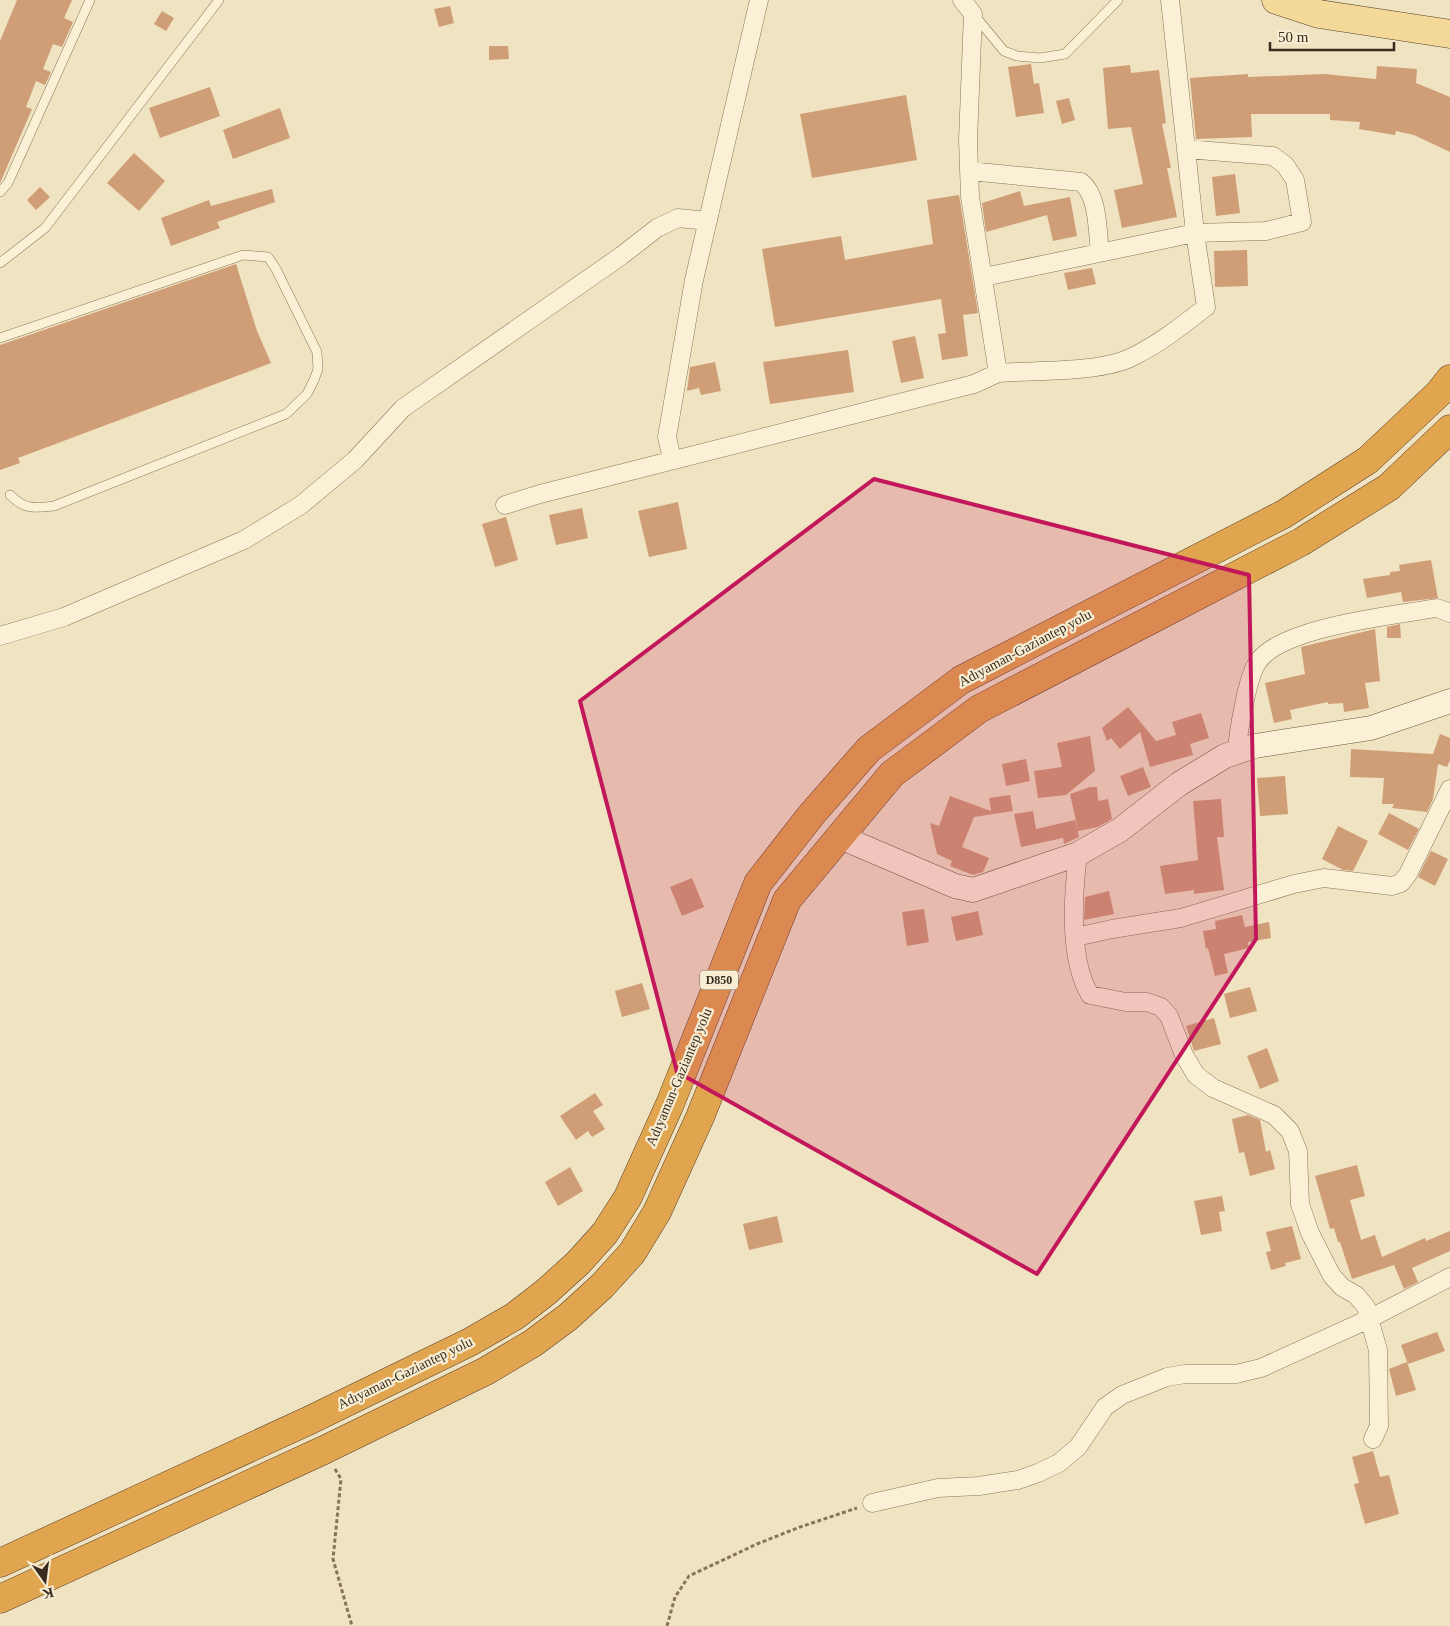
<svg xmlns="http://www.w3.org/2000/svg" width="1450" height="1626" font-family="Georgia,serif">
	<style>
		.building { fill: #cf9d76 }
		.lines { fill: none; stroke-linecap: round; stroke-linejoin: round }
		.lane-casing { stroke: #8a7458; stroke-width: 10 }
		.street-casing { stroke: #8a7458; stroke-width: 19 }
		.secondary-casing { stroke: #6b553c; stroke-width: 25 }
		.primary-casing { stroke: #57422d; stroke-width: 29 }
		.highway-casing { stroke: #57422d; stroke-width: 29 }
		.path { stroke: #8a7458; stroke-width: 3; stroke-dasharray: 4 2.5; stroke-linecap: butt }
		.lane { stroke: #faf0d5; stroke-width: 9 }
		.street { stroke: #faf0d5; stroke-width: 18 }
		.secondary { stroke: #faf0d5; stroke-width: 24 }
		.primary { stroke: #f4d998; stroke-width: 28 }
		.highway { stroke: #e2a54f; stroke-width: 28 }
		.marked { fill: #c2185b; fill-opacity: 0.2; stroke: #c2185b; stroke-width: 4; stroke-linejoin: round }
		.labels { text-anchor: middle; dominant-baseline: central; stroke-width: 4.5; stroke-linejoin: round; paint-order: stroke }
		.shield { fill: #f7edd2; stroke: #726553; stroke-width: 1 }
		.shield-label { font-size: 12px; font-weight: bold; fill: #392b1d }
		.street-label { font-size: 14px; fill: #392b1d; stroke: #f7edd2 }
	</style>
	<rect width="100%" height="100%" fill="#efe3c2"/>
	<path class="building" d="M17,0H72L64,18L73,22L62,47L53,44L43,69L51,72L45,85L36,81L26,107L32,109L0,183V41Z
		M450,6L454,23L439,27L434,9Z
		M162,11L174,18L166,31L154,24Z
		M489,46H508L509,59L489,60Z
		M1031,64L1034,84L1039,83L1044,113L1016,117L1008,67Z
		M1130,65L1131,73L1159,70L1166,123L1162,124L1171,168H1167L1177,217L1122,228L1114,190L1143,184L1131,127L1108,129L1103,68Z
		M1377,66L1417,69L1416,83L1450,97V152L1414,135L1396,131L1395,135L1359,129L1360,122L1330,120V114H1251L1252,137L1196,139L1190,78L1248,74V77L1324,74L1376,79Z
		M210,87L220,116L160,138L149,108Z
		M906,95L917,160L812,178L800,114Z
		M1069,98L1075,120L1062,124L1056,101Z
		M280,108L290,138L233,159L223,130Z
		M134,153L165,181L139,211L107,183Z
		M1235,174L1240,213L1216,216L1212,177Z
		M40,187L50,197L36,210L27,200Z
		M272,189L275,202L217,222L220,228L171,246L161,218L209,200L211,206Z
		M1020,191L1024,206L1070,197L1077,236L1053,241L1047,215L986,232L982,203Z
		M959,195L978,313L963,315L968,356L942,360L938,334L946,333L941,299L775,327L762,249L841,236L845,260L933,244L927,200Z
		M1247,250L1248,286L1215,287L1214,251Z
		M236,264L257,331L271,363L18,458L20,463L0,470V345Z
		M1092,268L1096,284L1068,290L1064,273Z
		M915,336L924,378L901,383L892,341Z
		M848,350L854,392L770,404L763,362Z
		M715,362L721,391L701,395L699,388L687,391L690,367Z
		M678,502L687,549L649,557L638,511Z
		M582,508L588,538L556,545L549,515Z
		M506,517L518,560L495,567L482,524Z
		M1431,560L1438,598L1403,602L1401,592L1367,598L1363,579L1390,575V572L1400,571L1399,565Z
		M1400,624L1401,638H1387V627Z
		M1375,629L1380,681L1365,683L1369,708L1344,712L1343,703L1328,704V702L1290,710L1292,719L1274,723L1265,683L1305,674L1301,647Z
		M1128,707L1156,741L1176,735L1172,722L1201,713L1209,738L1190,744L1193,755L1150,767L1140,732L1120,749L1111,738L1107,741L1102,728Z
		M1440,734L1450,738V760L1447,767L1438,764L1433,799L1427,812L1392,808L1394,804H1382L1384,778L1350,777L1351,749L1433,754Z
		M1090,736L1095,771L1066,795L1038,798L1034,771L1062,767L1057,743Z
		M1026,759L1030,781L1006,786L1002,764Z
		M1143,767L1151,787L1128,796L1120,776Z
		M1285,776L1288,814L1260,816L1257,778Z
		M1090,787H1097L1098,801L1108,799L1112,819L1098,827L1078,831L1079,837L1064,844L1063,838L1021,847L1014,814L1033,811L1036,829L1075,820L1078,830L1070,794Z
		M1010,795L1013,811L974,817L962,847L989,858L983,872L973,875L950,866L952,861L937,854L930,823L939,826L950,796L991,811L989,798Z
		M1221,799L1224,837H1217L1224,890L1194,894V890L1165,894L1160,866L1198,860L1193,801Z
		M1389,813L1419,829L1408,850L1378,834Z
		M1338,826L1368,841L1353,871L1343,870L1322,859Z
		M1431,851L1448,859L1435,886L1418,877Z
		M692,878L704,907L682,916L670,887Z
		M1109,891L1114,914L1084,920L1085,897Z
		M924,909L929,942L907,946L902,912Z
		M978,911L983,935L956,941L951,917Z
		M1242,915L1245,927L1269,922L1271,938L1248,942L1249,948L1224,954L1228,973L1215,976L1208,948L1206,949L1203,931L1216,929L1215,921Z
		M642,983L650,1009L622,1017L615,991Z
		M1250,987L1257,1011L1230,1018L1224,994Z
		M1214,1018L1221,1044L1194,1051L1186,1026Z
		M1267,1048L1279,1081L1260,1089L1247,1056Z
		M595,1093L603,1105L593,1111L605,1129L592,1137L588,1131L576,1140L560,1116Z
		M1248,1115L1260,1120L1266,1152L1270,1150L1275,1169L1250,1176L1244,1152L1239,1153L1232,1119Z
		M1357,1165L1365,1196L1350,1200L1361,1240L1375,1235L1382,1257L1425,1238L1426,1241L1450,1231V1251L1412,1268L1418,1282L1404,1289L1394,1265L1352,1279L1340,1242H1338L1334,1228L1330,1229L1315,1176Z
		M570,1167L583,1191L558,1206L545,1182Z
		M1222,1196L1225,1211L1219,1212L1222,1231L1201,1235L1194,1201Z
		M777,1216L783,1242L749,1250L743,1224Z
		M1292,1226L1301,1259L1285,1263L1286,1266L1271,1270L1266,1252L1271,1251L1266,1232Z
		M1437,1332L1445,1351L1408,1364L1401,1345Z
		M1407,1362L1416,1390L1396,1396L1389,1369Z
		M1373,1451L1380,1477L1389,1475L1399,1514L1365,1524L1354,1484L1359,1483L1352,1457Z"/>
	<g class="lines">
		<g class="lane-casing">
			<path id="lane" d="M975,16L1004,51L1017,56L1040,58L1065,54L1118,0
				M0,192L8,183L90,0
				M0,263L45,228L219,0
				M0,338L243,255L268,257L276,269L317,352L318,369L314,380L307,394L286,414L54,506C34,508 25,510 10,495"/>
		</g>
		<g class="street-casing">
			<path id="street" d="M969,171L1081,182C1099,196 1097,231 1100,252
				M984,277L1195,233L1266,231L1302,222L1295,180L1285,165L1273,156L1186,149
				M998,373C1034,370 1101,373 1132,357C1159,344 1183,325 1206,307L1195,233L1170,0
				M672,459L667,437L694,280L759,0
				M505,505L540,494L974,384L998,373L970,197L968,140L973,14L962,0
				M0,636L64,617L244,540L301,505L355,460L403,408L621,256L657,228L678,218L708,221
				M1237,752C1238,732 1247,679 1257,663C1279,627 1396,615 1437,608L1450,613
				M1078,854C1073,895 1068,958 1090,995L1126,1002H1147L1161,1007L1169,1016L1184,1055L1196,1075L1213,1088L1274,1115L1290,1131L1298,1151L1300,1204L1310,1233L1332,1276L1342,1287L1356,1295L1366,1307L1378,1350L1379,1426L1373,1439
				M1076,937L1112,929L1181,918L1294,884L1324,878L1392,886L1401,883L1408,874L1450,789
				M872,1503L938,1488L979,1486L1018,1480L1038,1473L1059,1463L1078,1447L1105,1407L1122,1395L1167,1377L1185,1374H1236L1261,1368L1369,1319L1450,1277"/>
		</g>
		<g class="secondary-casing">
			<path id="secondary" d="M838,836L955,886L973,890L1078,854L1120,830L1179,784L1225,756L1255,746L1371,728L1450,701"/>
		</g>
		<g class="primary-casing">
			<path id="primary" d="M1276,0L1319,14L1450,34"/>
		</g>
		<g class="highway-casing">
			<path id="highway" d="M0,1563L310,1420L470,1342L515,1316L546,1292L578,1263L605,1233L628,1197L670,1104L758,883L812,814L869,749L961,680L1284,514L1368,460L1439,393L1450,379
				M0,1599L324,1450L486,1371L533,1343L568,1317L602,1286L632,1253L657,1212L700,1117L787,900L892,774L979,709L1301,542L1389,487L1450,429"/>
		</g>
		<path class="path" d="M335,1469L341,1479L333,1559L352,1626
			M667,1626L675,1597L689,1576L757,1544L800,1527L857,1508"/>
		<use href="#lane" class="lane"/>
		<use href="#street" class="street"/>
		<use href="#secondary" class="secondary"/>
		<use href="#primary" class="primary"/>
		<use href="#highway" class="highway"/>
	</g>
	<path class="marked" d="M874,479L1249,575L1256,939L1037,1274L677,1072L580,701Z"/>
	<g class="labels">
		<rect class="shield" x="700" y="970.5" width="38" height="19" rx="4"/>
		<g class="shield-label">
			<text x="719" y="980">D850</text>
		</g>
		<g class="street-label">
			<text transform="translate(1025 648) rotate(-28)">Adıyaman-Gaziantep yolu</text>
			<text transform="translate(679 1077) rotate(-67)">Adıyaman-Gaziantep yolu</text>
			<text transform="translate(405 1373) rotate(-26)">Adıyaman-Gaziantep yolu</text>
		</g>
	</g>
	<g transform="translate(45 1581) rotate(166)" stroke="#f7edd2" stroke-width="4" paint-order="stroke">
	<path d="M0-4L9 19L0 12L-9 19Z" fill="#392b1d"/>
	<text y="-8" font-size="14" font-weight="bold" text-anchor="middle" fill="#392b1d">K</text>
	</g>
	<path d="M1270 42v8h124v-8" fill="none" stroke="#392b1d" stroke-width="2.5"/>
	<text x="1278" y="42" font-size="15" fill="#392b1d" stroke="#f7edd2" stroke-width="4" paint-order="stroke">50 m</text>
</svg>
